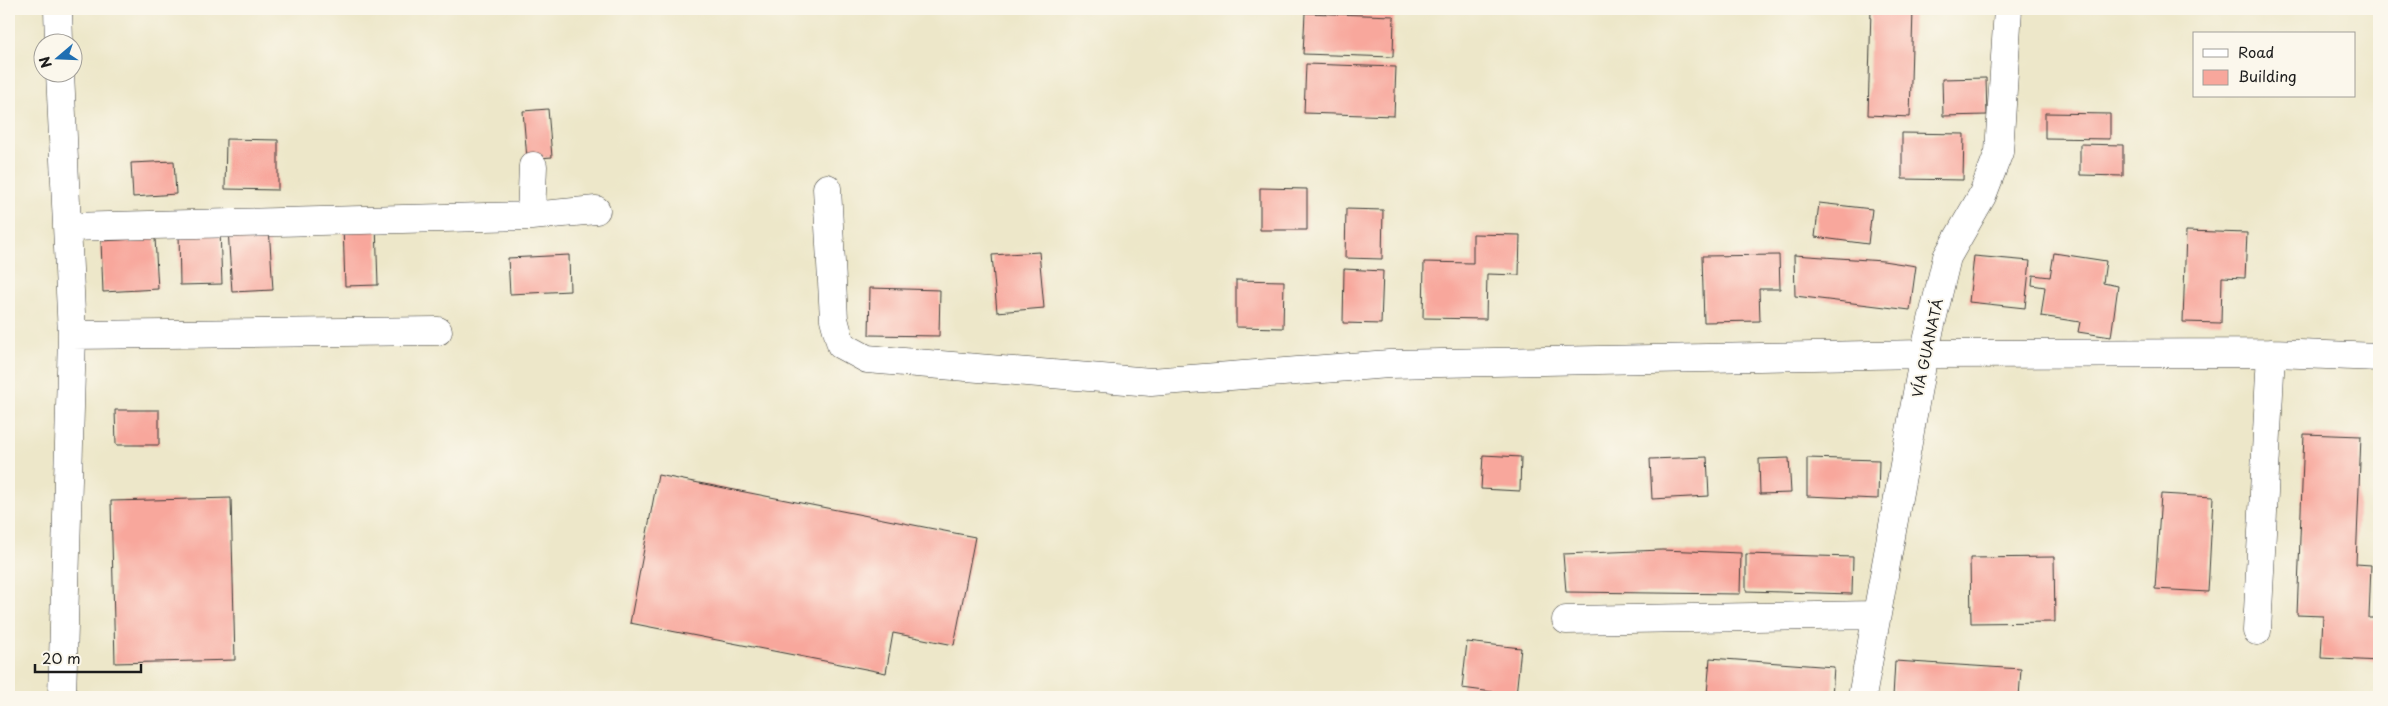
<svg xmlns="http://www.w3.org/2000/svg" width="2388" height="706" font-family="'Playpen Sans',sans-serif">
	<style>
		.building { fill: #f8a79c }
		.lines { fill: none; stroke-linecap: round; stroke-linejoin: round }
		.street-casing { stroke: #3b3a36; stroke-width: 29 }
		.street { stroke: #fff; stroke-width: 28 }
		.labels { text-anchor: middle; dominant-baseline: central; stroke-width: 4; stroke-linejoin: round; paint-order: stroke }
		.street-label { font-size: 14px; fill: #1c1c1c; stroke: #fbf7ec }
	</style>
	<rect width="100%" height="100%" fill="#fbf7ec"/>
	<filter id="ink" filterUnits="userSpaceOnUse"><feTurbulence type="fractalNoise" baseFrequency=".02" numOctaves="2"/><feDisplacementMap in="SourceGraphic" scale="10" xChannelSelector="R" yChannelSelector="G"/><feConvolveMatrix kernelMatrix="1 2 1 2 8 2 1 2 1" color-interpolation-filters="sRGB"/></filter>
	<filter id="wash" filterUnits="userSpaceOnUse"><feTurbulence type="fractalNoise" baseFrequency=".0096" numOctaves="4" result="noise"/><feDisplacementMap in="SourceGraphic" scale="20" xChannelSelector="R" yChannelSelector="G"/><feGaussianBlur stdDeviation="1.12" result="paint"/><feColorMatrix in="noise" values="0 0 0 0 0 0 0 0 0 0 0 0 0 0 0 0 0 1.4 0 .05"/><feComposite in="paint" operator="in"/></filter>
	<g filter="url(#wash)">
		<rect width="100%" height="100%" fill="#ede7c9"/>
		<g id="blocks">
			<path class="building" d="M1871,9H1913L1910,117L1868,115Z
				M1305,13L1394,16L1393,57L1303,54Z
				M1306,64L1396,67L1394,116L1304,113Z
				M1986,78L1987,115L1943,116L1942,79Z
				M548,109L552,157L527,159L523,111Z
				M2045,113L2110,114V139L2045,138Z
				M1902,133L1964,134L1963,180L1902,179Z
				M226,139L278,140V190L225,189Z
				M2080,144L2123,145V176L2080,175Z
				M174,161L176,194L133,197L131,163Z
				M1260,188L1307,189V230H1260Z
				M1819,203L1872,209L1868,244L1815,237Z
				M1346,209L1383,210L1382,259L1345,258Z
				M376,224L378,285L345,286L343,225Z
				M269,227L273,290L232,292L228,229Z
				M220,230L222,284L180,285L179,232Z
				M2186,231L2247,233L2245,278L2222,277L2221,323L2183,322Z
				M1473,234L1520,235L1519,275L1487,274L1486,319L1423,318L1424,262L1473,263Z
				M155,238L158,289L103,292L101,241Z
				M1039,252L1044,308L997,312L992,255Z
				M2054,253L2106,261L2103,283L2118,286L2111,337L2078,332L2080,322L2041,316L2045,287L2032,285L2033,275L2050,277Z
				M569,255L570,291L510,294L508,258Z
				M1779,255L1780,289H1759L1760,321L1704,322L1702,256Z
				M1794,255L1883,261L1916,266L1910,310L1795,296Z
				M1974,256L2030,261L2025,308L1969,302Z
				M1344,269L1383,271L1381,324L1343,323Z
				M1236,280L1284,281L1283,328L1236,327Z
				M870,288L940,290L939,336L869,335Z
				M115,410H159V445H116Z
				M2304,434L2361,436L2356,564L2371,565L2369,618H2379V661L2321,658L2323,616L2297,615Z
				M1483,455L1521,457L1520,491L1481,489Z
				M1707,457L1709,496L1652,499L1650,459Z
				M1789,458L1791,493L1760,494L1759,459Z
				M1807,458L1879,460L1878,499L1807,496Z
				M658,475L975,537L954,645L893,633L886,673L630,623Z
				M2161,494L2213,497L2208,592L2155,589Z
				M231,498L235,660L115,663L111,501Z
				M1662,550L1741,553L1740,594L1566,592L1563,554Z
				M1746,554L1853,557L1852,594L1746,591Z
				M2054,557L2055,622L1971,623L1970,558Z
				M1467,642L1521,648L1516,695L1462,688Z
				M1710,658L1834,667L1832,697H1753L1707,694Z
				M1895,661L2021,669L2019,697H1893Z"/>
		</g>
	</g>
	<g filter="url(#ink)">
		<use href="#blocks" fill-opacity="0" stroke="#3b3a36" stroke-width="1"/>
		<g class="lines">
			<g class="street-casing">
				<path id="street" d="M58,9L59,42
					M60,72L72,335L62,697
					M827,188L834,319L841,345L867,359L1151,382L1389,364L1924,354L2271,353L2379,357
					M531,216L533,166
					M67,227L531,216L596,210
					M72,335L438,331
					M1566,620L1876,615
					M2257,631L2271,353
					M1862,697L1924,354L1947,257L1982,196L1999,152L2008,9"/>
			</g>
			<use href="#street" class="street"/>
		</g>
	</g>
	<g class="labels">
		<g class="street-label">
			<text transform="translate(1927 348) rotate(-78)">VÍA GUANATÁ</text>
		</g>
	</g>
	<rect width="2388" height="706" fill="none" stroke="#fbf7ec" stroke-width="30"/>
	<rect x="2193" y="32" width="162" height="65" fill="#fbf7ec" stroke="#a29f99"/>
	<rect x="2203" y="49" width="25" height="8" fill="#ffffff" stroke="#a29f99"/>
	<text x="2238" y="58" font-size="15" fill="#1c1c1c">Road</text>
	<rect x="2203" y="70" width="25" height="15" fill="#f8a79c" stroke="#a29f99"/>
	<text x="2238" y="82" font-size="15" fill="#1c1c1c">Building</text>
	<g transform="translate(58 58) rotate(251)"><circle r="24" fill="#fbf7ec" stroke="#a29f99"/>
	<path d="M0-4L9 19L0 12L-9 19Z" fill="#1f6fb2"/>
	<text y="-8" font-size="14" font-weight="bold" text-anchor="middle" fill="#1c1c1c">N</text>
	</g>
	<path d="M35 664v8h106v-8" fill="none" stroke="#1c1c1c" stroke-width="2.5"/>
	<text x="42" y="664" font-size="15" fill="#1c1c1c" stroke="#fbf7ec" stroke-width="4" paint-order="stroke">20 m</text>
</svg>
